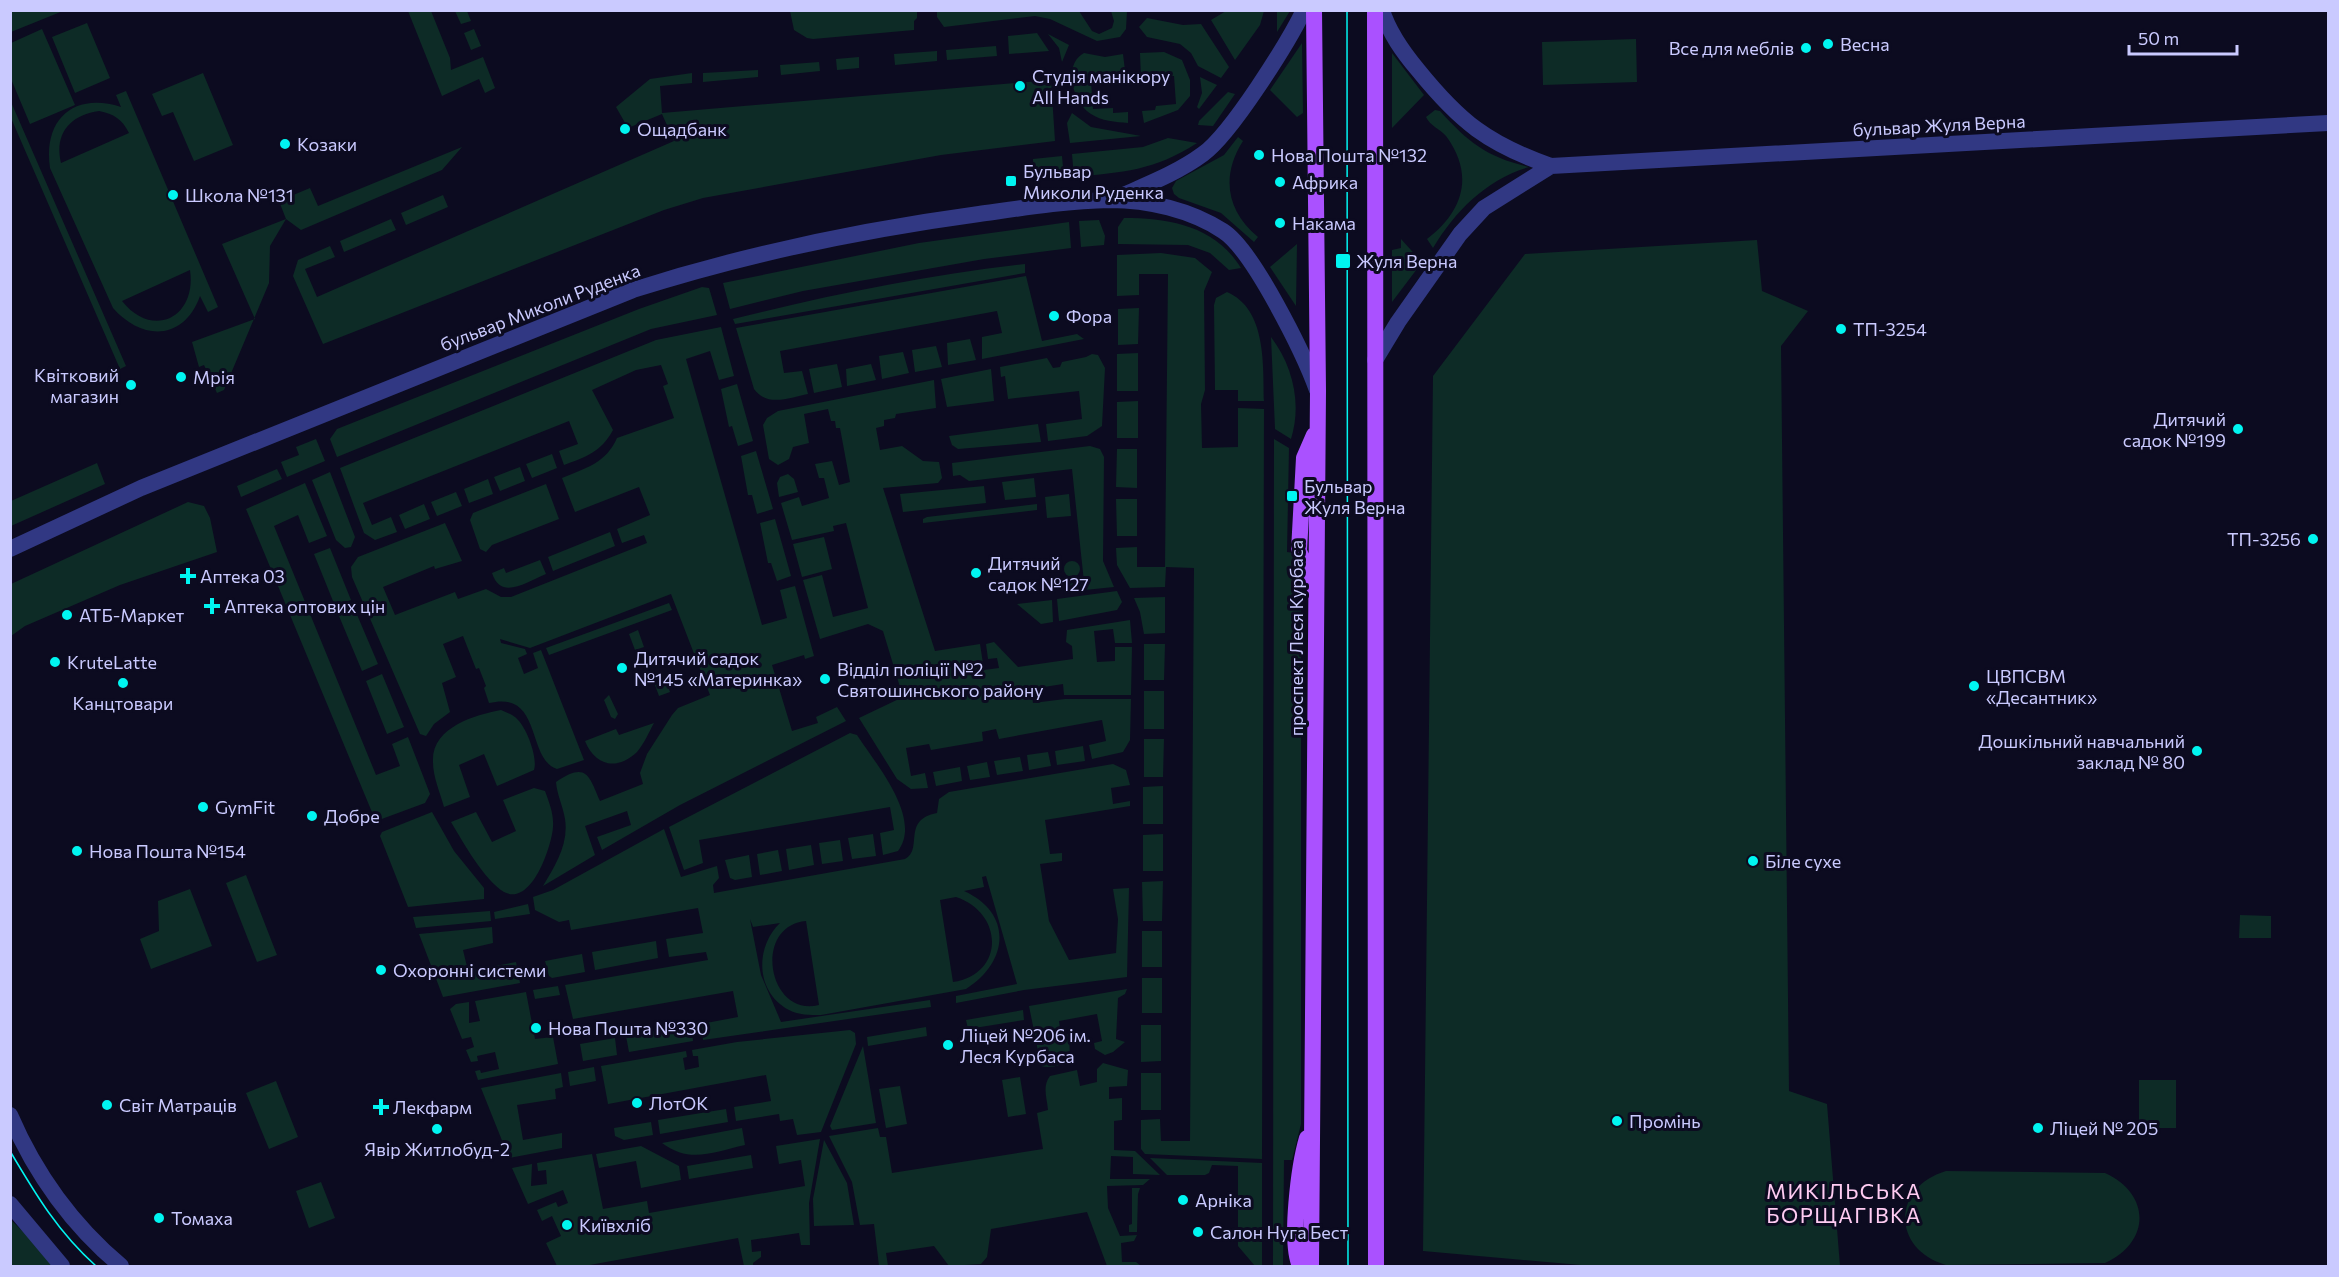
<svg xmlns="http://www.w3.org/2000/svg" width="2339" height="1277" font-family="Commissioner,sans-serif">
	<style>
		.green { fill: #0d2b26; fill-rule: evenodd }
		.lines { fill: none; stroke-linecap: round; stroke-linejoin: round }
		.tertiary { stroke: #313883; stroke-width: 16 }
		.primary { stroke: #aa51ff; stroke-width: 16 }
		.tram { stroke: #00f5f1; stroke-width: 1.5 }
		.poi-dot { fill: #00f5f1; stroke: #0c0b20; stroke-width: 2 }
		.labels { text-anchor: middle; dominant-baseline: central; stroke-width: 6; stroke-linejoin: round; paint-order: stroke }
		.poi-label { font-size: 18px; fill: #cacaff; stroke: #0c0b20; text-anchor: start }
		.street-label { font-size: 18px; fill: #cacaff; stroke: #0c0b20 }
		.quarter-label { font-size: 21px; letter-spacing: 1.5px; fill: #ffccf2; stroke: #0c0b20 }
	</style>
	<rect width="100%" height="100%" fill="#0c0b20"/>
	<path class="green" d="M11,10H63V11L11,32Z
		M408,11H431L450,58L451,70L483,57L495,88L485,93L479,79L442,96Z
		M455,11H467L471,21L461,24Z
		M790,11H917V18L914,21V30L813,39L807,38L794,30Z
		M937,11H1079L1092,31L1099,34L1112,28L1114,21L1111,11H1127L1126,29L1120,37L1097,41L1050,19L1035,16L944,27L937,17Z
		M1226,11H1264L1260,25L1235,60L1211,20Z
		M1277,11H1290L1277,32Z
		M1147,18L1183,25L1201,24L1229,67L1221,78L1198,66L1191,53L1180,44L1147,37L1139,27Z
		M87,23L110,78L75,93L52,37Z
		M42,29L75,105L30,124L11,79V43Z
		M474,29L481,46L471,50L464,33Z
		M1037,33L1049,51L1009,54L1008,36Z
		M1048,34L1069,45L1062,62L1059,48Z
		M1636,39L1637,82L1543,85L1542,42Z
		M1302,43L1303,113L1297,117L1270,90Z
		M996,46L997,56L947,60L946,50Z
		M937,51V61L895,65L894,54Z
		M1164,52L1182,60L1190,80V96L1178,110L1144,123L1142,111L1155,110L1156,106L1176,104L1174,76L1141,78L1140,53Z
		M1084,53L1105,57L1123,54L1126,79L1091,82L1093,109L1113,108V113L1128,112V123C1116,122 1101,121 1091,114C1073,103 1062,65 1084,53Z
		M1392,53L1424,95L1392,128Z
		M859,57V68L837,70L836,59Z
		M819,62L820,71L781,75L780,65Z
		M758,70V77L703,82V73Z
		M203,73L233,145L194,161L173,112L162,116L152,94Z
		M692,73V83L660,86L662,113L1051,80L1055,141L941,155L703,198L664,210L323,344L293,276L298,260L330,246L335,257L305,269L317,297L674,141L662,114L628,128L616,107L650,79Z
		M1200,77L1217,85L1199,109L1197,107L1202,93Z
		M126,91L218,307L208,312L200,296C184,341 142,341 113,308L50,168C43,119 74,92 121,107L116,95ZM99,111C114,114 122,119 129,133L61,163C54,134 70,115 99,111ZM190,270C197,317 153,340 122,301Z
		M1228,92L1235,94L1213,126L1198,125L1199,121Z
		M11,102L126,366L120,369L11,118Z
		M1435,110L1440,111C1469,143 1487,157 1529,167C1487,179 1455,211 1433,248L1427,239C1463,212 1475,175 1446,136C1440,129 1430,126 1426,117Z
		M1072,113L1091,127L1141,136L1070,143L1067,123Z
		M1238,137L1243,141C1221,175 1226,211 1258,237L1254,242L1221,213L1179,198L1174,194L1172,188L1176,181L1224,155Z
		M1168,138L1197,143C1154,171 1123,172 1074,177L1072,154L1143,147Z
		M462,147L442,170L301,230L286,219L270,246L269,283L224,390L217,393L204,365L199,367L192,342L255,319L222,244L286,219L279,201L310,188L318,206Z
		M1062,156L1064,178L1034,181L1033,159Z
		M443,195L448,207L406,225L401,213Z
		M1124,218C1170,218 1215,226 1241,268L1229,270L1210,253L1188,245L1118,244V227Z
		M391,219L396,230L344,252L340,241Z
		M1099,220L1105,236L1104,245L1081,247L1079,221Z
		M1069,222L1071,248L984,259L803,291L730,309L723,283L919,243Z
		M1401,239L1420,260V265L1392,302V250L1401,248Z
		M1757,240L1762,291L1808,311L1781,346L1789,1091L1827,1104L1840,1266H1592L1423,1251L1433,376L1525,254Z
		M1297,244L1296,306L1270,267Z
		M1161,253L1195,258L1212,272L1204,291L1205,390L1201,404L1202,448L1238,447V408L1264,409L1262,1159L1145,1154L1141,1149V1120L1160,1119L1161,1141H1190L1194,568L1166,567L1165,587L1130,588L1117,565L1116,548L1137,547V567H1165L1168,274H1139V295L1117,296V255Z
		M1025,264V273L735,324L733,319C829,295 927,275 1025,264Z
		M1026,276L1042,341L1077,334L1084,339L982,359V337L1002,333L997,311L780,351L784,373L802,371L808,394C789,398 767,407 754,389L736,328Z
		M702,287L709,288L717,315L651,329L337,457L330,439L337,429L639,309Z
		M1227,292C1267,309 1263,366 1264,401H1238V390H1215L1214,305L1216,298Z
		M1139,308L1138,344L1118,345V309Z
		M721,327L734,376L719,380L710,351L686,359L762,625L787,618L780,590L795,586L814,656L805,659L804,655L772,665L792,731L818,723L816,717L837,707L846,721L680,805L602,850L597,837L631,825L627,811L585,826L595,855L543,886C555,866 569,844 565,819C563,806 557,795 556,782C587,761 589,776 600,801L643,784L640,773L647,754L672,715L678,708L710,695L671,594L530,648L500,639L501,643L525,649L527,654L518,658L524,674L538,668L533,653L541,650L584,760L557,769C526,759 543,690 489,703L484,688L486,686L479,668L476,669L463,636L443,644L456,677L442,683L450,712L434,724L426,736L420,734L352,577L351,567L358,557L445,523L462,561L435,569L434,566L383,587L395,615L455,592L458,599L486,589L501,597H511L647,543L644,535L622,543L617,529L650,515L639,487L575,512L562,478C586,468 606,463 617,438L674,418L663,386L668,384L661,365L636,370L592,390L613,430C601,452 586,457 564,465L559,451L578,444L569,421L363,503L372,525L391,517L397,532L375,540L364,533L340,468L656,340Z
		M1271,337C1293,366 1302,404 1291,439L1275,429Z
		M970,339L976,360L948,365L947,343Z
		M936,346L942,367L915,372L912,350Z
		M903,352L909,373L882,379L879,356Z
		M1138,353V391H1117V354Z
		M1092,354L1098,355L1105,368L1102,426L1087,436L1048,441L1046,424L1082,419L1079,391L1008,399L1005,376L1001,377L1000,367L1047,358L1053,368L1060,367L1062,362L1086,357Z
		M837,364L842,387L814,393L809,369Z
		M871,364L876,380L847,386L846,369Z
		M991,369L994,401L947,407L941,379Z
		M934,380L936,408L896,414L895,418L884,420V426L876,428L880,450L902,446L923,461L939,462L942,478L938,483L883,488L935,651L980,644L984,670L999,668L997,658L988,659L986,644L994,642L1018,667L1073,659L1072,646L1066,642L1067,630L1130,620L1132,643H1115L1113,629L1094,631L1097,662L1115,661V647H1132L1131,695H1064L1063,684L1031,689L1033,703L1065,699H1131L1130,740L1123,752L1092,759L1089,745L1106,741L1102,720L999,739L996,729L982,732L983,741L931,750L929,744L906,748L911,776L925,773L928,788L911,789L897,779L859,718L903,697L883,631L868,624L820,639L803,580L822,575L833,617L868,608L846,523L833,526L834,531L792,540L781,503L799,497L802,506L829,498L824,478H819L815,464L832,461L839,485L850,482L840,428H836L835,421H831L828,409L804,414L809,443L793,447L789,459L778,465L769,459L763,425L767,418L778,411Z
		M737,384L753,441L738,446L732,426L729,427L721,389Z
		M1138,401V438H1117V402Z
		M1038,424L1041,442L958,449L952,445L949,436Z
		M316,439L325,461L287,477L281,462L299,455L296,447Z
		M1274,439L1289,448L1287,552L1294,553L1301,584V1124L1292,1160H1284L1283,1266H1273Z
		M1090,446L1100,449L1104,457L1103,561L1114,587L1065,592L1064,584L1084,582L1072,469L969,481L960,475L953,476L952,463Z
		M1117,449H1137V488L1116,487Z
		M756,451L773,509L757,514L752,495H748L741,456Z
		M552,454L557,468L532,478L526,464Z
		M97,463L105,484L11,526V501Z
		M520,467L525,481L500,491L494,477Z
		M277,469L282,479L241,497L237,486Z
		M330,472L355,537L351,547L345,548L336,540L312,480Z
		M788,474L794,479L798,492L779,497L777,483L780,477Z
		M1034,478L1036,497L1005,500L1002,482Z
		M488,479L493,494L469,503L464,489Z
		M305,483L327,536L309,543L298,515L274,526L376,775L400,766L392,744L408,737L430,794L425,803L379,820L374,817L246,509Z
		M546,484L559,519L492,545L486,552L480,549L470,520L473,513Z
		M984,486L986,503L903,512L900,494Z
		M456,492L462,506L437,516L431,502Z
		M1069,494L1071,516L1047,518L1045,497Z
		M1116,499H1137V536H1117Z
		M188,502L204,506L210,518L217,552L120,585L25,626L11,636V584Z
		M424,504L430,519L405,529L399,515Z
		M1037,504V510L923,523V519L927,517Z
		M775,519L791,576L777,581L771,563H768L760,523Z
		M610,532L615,546L553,571L548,557Z
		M824,537L832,569L802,577L793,544Z
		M330,548L351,600L335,606L314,554Z
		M540,560L546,574C526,582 501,601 492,573L504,568L506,573Z
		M1064 569a8 8 0 1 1 16 0a8 8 0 1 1-16 0Z
		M1117,591L1122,602L1117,610L1059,621L1057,599Z
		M1165,597V633L1144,634L1140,612L1134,598Z
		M1052,600L1053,622L1041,624L1017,604Z
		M669,603L672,610L549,655L546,648Z
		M355,610L378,664L362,671L339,616Z
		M638,630L644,647L635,650L629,634Z
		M1144,644H1165L1164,680H1144Z
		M662,672L670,692L659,696L652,677Z
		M382,674L404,727L387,734L366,681Z
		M1144,691H1164V729H1144Z
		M609,695L618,714L615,719L611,717L604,700Z
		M501,710C507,713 513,714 518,720C527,729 538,758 534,770L497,786L484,754L459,765L470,797L444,807C440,792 433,777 433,762C431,728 474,715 501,710Z
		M654,723C649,732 644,744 637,752C617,771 595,766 585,741L616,729L619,735Z
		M850,733L857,735C875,763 923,818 898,851L883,855L880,833L894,830L890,807L699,840L703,863L684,870L669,827Z
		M1144,739H1164L1163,777H1144Z
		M1083,746L1085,761L1057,765L1055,751Z
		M1048,752L1051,766L1029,770L1027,755Z
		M1020,757L1023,771L997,775L994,761Z
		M987,762L990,777L970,780L967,766Z
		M1113,764L1126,770L1130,785L1111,788L1113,804L1130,801V806L1045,820L1050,854L1062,853V861L1040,864L1049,921L1069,960L1116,953L1118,919L1113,889L1129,888L1127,977L1024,990L956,1003V996L1017,984L986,876L982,877L984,887L964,891C1013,913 1009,962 966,989L821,1015C809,1015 799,1015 789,1010C755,992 755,947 780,923L753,927L750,919L761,975L781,1022L930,1000L931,1007L703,1040L701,1024L738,1017L733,991L573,1019L565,985L708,960L706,952L669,957L666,939L703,933L698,908L571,930L569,920L559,922L535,910L533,897L553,890L664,829L681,877L717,866L719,878L713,885L714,893L905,859C924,849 901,820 937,813L939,799L949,792ZM956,897C1004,913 1005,974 953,982L940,900ZM806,921L819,1005C768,1018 752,926 806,921Z
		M960,767L962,781L936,786L933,772Z
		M1163,786V824H1143V787Z
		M534,788L545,791C549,802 554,814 553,827C552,845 532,907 504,892C484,880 463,842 451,822L476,812L492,842L516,831L503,800Z
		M432,812L454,851L484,888V899L408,907L380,836L382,832Z
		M873,834L876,856L852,859L848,838Z
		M1163,834V871H1143V835Z
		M840,840L843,861L822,864L819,843Z
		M811,845L814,865L789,870L786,849Z
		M778,850L782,871L760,875L757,854Z
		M749,855L752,877L735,880L730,878L725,860Z
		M246,875L277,955L257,962L226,883Z
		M1163,881L1162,921H1143L1142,882Z
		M190,889L212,946L151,969L140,939L159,931L158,901Z
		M528,904L530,914L495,919L494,912Z
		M490,911L491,921L416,928L413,917Z
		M2240,915L2271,916V938H2239Z
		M492,927L493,943L463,950L468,971L516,962L520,983L443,997L419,934Z
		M1142,931H1162V967H1142Z
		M656,941L658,958L595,970L592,952Z
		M582,954L585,972L552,978L549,976L545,961Z
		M1142,978H1162V1013H1142Z
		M558,986L560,995L535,999L533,990Z
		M1127,989L1125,994L1118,998L1116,1039L1125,1042L1113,1052L1105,1055L1095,1049L1094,1043L1102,1041L1097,1014L1059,1021L1061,1035L1069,1034L1070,1059C1064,1065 1049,1069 1041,1066L1029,1006Z
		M526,992L535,1039L553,1037L558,1064L478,1080L475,1071L480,1070L481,1073L499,1069L495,1052L477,1056L478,1061L471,1062L466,1050L474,1047L471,1037L462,1039L450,1009L456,1004L469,1002V1023L480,1021L475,1001Z
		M1023,1010L1024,1020L968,1029L966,1020Z
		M691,1025L693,1041L629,1052L626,1036Z
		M1141,1025H1161V1061L1141,1062Z
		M926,1027L927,1036L868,1046L867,1037Z
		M850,1030L855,1033L856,1044L821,1132L797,1135L793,1119L780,1121L779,1114L736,1121L734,1107L771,1101L766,1075L608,1104L601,1066L686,1051L687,1057L683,1058L685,1070L699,1067L698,1056H693L692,1050L737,1042Z
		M615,1038L617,1055L583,1061L580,1044Z
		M863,1046L876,1123L832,1130L830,1126Z
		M1103,1063L1128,1070L1127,1086L1109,1087V1099L1122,1098V1120L1114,1121V1150L1135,1151L1160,1175L1133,1174V1157L1111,1156L1110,1179H1150L1143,1185L1107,1186L1108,1208L1120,1236L1137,1235L1134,1241L1121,1243L1122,1262H1136L1141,1266H1107L1087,1212L991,1229L987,1257L981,1264L949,1266L934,1246L886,1253L888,1266H879L874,1224L860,1225L852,1182L829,1136L878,1128L880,1137H886L892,1173L1043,1149L1037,1113L1048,1110C1047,1098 1042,1086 1050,1076L1077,1070L1080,1086L1097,1082V1069Z
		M594,1067L596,1081L570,1086L568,1072Z
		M561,1073L563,1087L555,1089L556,1099L517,1105L523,1140L562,1133V1148L509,1158L481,1088Z
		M1141,1073H1161V1110H1141Z
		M1020,1077L1026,1114L1008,1117L1002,1080Z
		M2139,1080H2176V1128H2139Z
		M276,1081L298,1137L269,1149L246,1093Z
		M900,1086L907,1124L886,1128L879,1089Z
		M726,1109L728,1122L660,1134L658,1120Z
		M651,1122L653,1135L624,1140L615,1136L614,1128Z
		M742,1128L745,1145C713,1152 690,1164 662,1143Z
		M820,1139L809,1203L810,1245H801L799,1233L751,1240L752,1252L761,1251V1257L753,1263V1266H744L738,1238L584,1266H557L546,1243L561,1236L552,1216L542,1221L537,1210L556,1202L558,1207L568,1203L563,1190L528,1204L512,1168L532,1164L531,1186L547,1184L546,1170L538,1171L537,1163L592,1154L603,1209L647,1201L649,1213L805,1186L801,1160L779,1164L776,1146Z
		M824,1140L847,1183L854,1225L814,1226L813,1199Z
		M641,1146L679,1166L681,1180L641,1188L636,1161L599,1168L596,1154Z
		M751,1155L753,1168L689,1179L687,1166Z
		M1150,1158L1262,1163V1266H1255L1238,1246V1166L1212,1165L1209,1173L1205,1175H1167Z
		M1946,1171L2105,1173C2151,1194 2151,1242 2105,1263L1946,1265C1891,1249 1892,1187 1946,1171Z
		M321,1182L335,1218L309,1228L296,1191Z
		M1132,1188H1140L1138,1194L1137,1232H1129V1225L1132,1224Z
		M11,1220L58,1266H11Z"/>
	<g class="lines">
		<path class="tertiary" d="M1382,10C1389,33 1403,52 1418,70C1460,122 1488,144 1551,166L2328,123
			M1112,200C1143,186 1176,174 1203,154C1231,134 1288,43 1304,10
			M1375,360L1398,322L1460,234L1484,208L1551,166
			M10,549L141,488L633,290C746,254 861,230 979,214C1022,208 1066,201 1110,200C1148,200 1191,210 1223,231C1253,250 1304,354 1317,390
			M10,1115C35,1173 72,1225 121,1266
			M10,1204L62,1266"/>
		<path class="primary" d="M1375,10L1376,1266
			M1314,587L1299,551L1304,458L1314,435
			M1300,1266C1289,1242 1299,1165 1307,1138
			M1311,1266L1318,391L1314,10"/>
		<path class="tram" d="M1347,10L1348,1266
			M10,1151C36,1195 58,1232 96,1266"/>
	</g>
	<g class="poi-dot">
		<circle cx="1828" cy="44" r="6"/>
		<circle cx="1806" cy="48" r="6"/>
		<circle cx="1020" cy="86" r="6"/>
		<circle cx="625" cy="129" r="6"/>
		<circle cx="285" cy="144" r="6"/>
		<circle cx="1259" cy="155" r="6"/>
		<rect x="1005" y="175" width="12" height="12" rx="3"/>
		<circle cx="1280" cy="182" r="6"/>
		<circle cx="173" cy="195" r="6"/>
		<circle cx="1280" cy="223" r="6"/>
		<rect x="1335" y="253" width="16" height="16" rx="3"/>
		<circle cx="1054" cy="316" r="6"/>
		<circle cx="1841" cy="329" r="6"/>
		<circle cx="181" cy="377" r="6"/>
		<circle cx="131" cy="385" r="6"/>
		<circle cx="2238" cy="429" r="6"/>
		<rect x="1286" y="490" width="12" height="12" rx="3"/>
		<circle cx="2313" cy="539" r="6"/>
		<circle cx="976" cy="573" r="6"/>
		<path d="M185 567h6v6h6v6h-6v6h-6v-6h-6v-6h6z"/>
		<path d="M209 597h6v6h6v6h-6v6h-6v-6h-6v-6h6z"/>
		<circle cx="67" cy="615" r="6"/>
		<circle cx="55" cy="662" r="6"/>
		<circle cx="622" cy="668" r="6"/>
		<circle cx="825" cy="679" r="6"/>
		<circle cx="123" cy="683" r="6"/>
		<circle cx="1974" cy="686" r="6"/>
		<circle cx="2197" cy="751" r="6"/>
		<circle cx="203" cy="807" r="6"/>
		<circle cx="312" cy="816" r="6"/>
		<circle cx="77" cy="851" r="6"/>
		<circle cx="1753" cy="861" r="6"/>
		<circle cx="381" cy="970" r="6"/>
		<circle cx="536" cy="1028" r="6"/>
		<circle cx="948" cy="1045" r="6"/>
		<circle cx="637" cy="1103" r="6"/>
		<circle cx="107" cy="1105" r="6"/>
		<path d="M378 1098h6v6h6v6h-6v6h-6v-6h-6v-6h6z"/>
		<circle cx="1617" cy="1121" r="6"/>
		<circle cx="2038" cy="1128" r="6"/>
		<circle cx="437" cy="1129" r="6"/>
		<circle cx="1183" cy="1200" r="6"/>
		<circle cx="159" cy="1218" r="6"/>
		<circle cx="567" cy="1225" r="6"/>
		<circle cx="1198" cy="1232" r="6"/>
	</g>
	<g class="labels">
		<g class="poi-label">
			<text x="1840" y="44">Весна</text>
			<text x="1794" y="48" text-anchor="end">Все для меблів</text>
			<text x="1032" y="76">Студія манікюру<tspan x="1032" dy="21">All Hands</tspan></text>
			<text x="637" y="129">Ощадбанк</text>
			<text x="297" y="144">Козаки</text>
			<text x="1271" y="155">Нова Пошта №132</text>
			<text x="1023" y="171">Бульвар<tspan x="1023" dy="21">Миколи Руденка</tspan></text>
			<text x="1292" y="182">Африка</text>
			<text x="185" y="195">Школа №131</text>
			<text x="1292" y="223">Накама</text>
			<text x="1356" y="261">Жуля Верна</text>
			<text x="1066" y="316">Фора</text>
			<text x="1853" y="329">ТП-3254</text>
			<text x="119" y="375" text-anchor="end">Квітковий<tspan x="119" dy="21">магазин</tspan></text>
			<text x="193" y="377">Мрія</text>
			<text x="2226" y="419" text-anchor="end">Дитячий<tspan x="2226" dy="21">садок №199</tspan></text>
			<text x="1304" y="486">Бульвар<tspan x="1304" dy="21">Жуля Верна</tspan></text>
			<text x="2301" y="539" text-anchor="end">ТП-3256</text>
			<text x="988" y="563">Дитячий<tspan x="988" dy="21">садок №127</tspan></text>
			<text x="200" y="576">Аптека 03</text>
			<text x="224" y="606">Аптека оптових цін</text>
			<text x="79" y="615">АТБ-Маркет</text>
			<text x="634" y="658">Дитячий садок<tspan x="634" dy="21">№145 «Материнка»</tspan></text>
			<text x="67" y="662">KruteLatte</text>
			<text x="837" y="669">Відділ поліції №2<tspan x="837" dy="21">Святошинського району</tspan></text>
			<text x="1986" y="676">ЦВПСВМ<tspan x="1986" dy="21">«Десантник»</tspan></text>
			<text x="123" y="703" text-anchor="middle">Канцтовари</text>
			<text x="2185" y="741" text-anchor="end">Дошкільний навчальний<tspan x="2185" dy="21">заклад № 80</tspan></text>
			<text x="215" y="807">GymFit</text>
			<text x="324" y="816">Добре</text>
			<text x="89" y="851">Нова Пошта №154</text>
			<text x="1765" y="861">Біле сухе</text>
			<text x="393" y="970">Охоронні системи</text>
			<text x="548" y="1028">Нова Пошта №330</text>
			<text x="960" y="1035">Ліцей №206 ім.<tspan x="960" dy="21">Леся Курбаса</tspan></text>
			<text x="649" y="1103">ЛотОК</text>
			<text x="119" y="1105">Світ Матраців</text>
			<text x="393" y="1107">Лекфарм</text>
			<text x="1629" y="1121">Промінь</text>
			<text x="2050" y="1128">Ліцей № 205</text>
			<text x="437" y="1149" text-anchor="middle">Явір Житлобуд-2</text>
			<text x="1195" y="1200">Арніка</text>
			<text x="171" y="1218">Томаха</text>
			<text x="579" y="1225">Київхліб</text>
			<text x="1210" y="1232">Салон Нуга Бест</text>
		</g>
		<g class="street-label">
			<text transform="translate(1939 125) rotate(-3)">бульвар Жуля Верна</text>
			<text transform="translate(540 307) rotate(-21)">бульвар Миколи Руденка</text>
			<text transform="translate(1296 638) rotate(-90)">проспект Леся Курбаса</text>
		</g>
		<g class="quarter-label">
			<text x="1844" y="1190">МИКІЛЬСЬКА<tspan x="1844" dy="24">БОРЩАГІВКА</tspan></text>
		</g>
	</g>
	<rect width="2339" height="1277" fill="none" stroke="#cacaff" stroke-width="24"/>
	<path d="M2129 45v9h108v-9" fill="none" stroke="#cacaff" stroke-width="3"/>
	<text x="2138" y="45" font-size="18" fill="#cacaff" stroke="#0c0b20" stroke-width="4.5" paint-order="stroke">50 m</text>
</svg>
